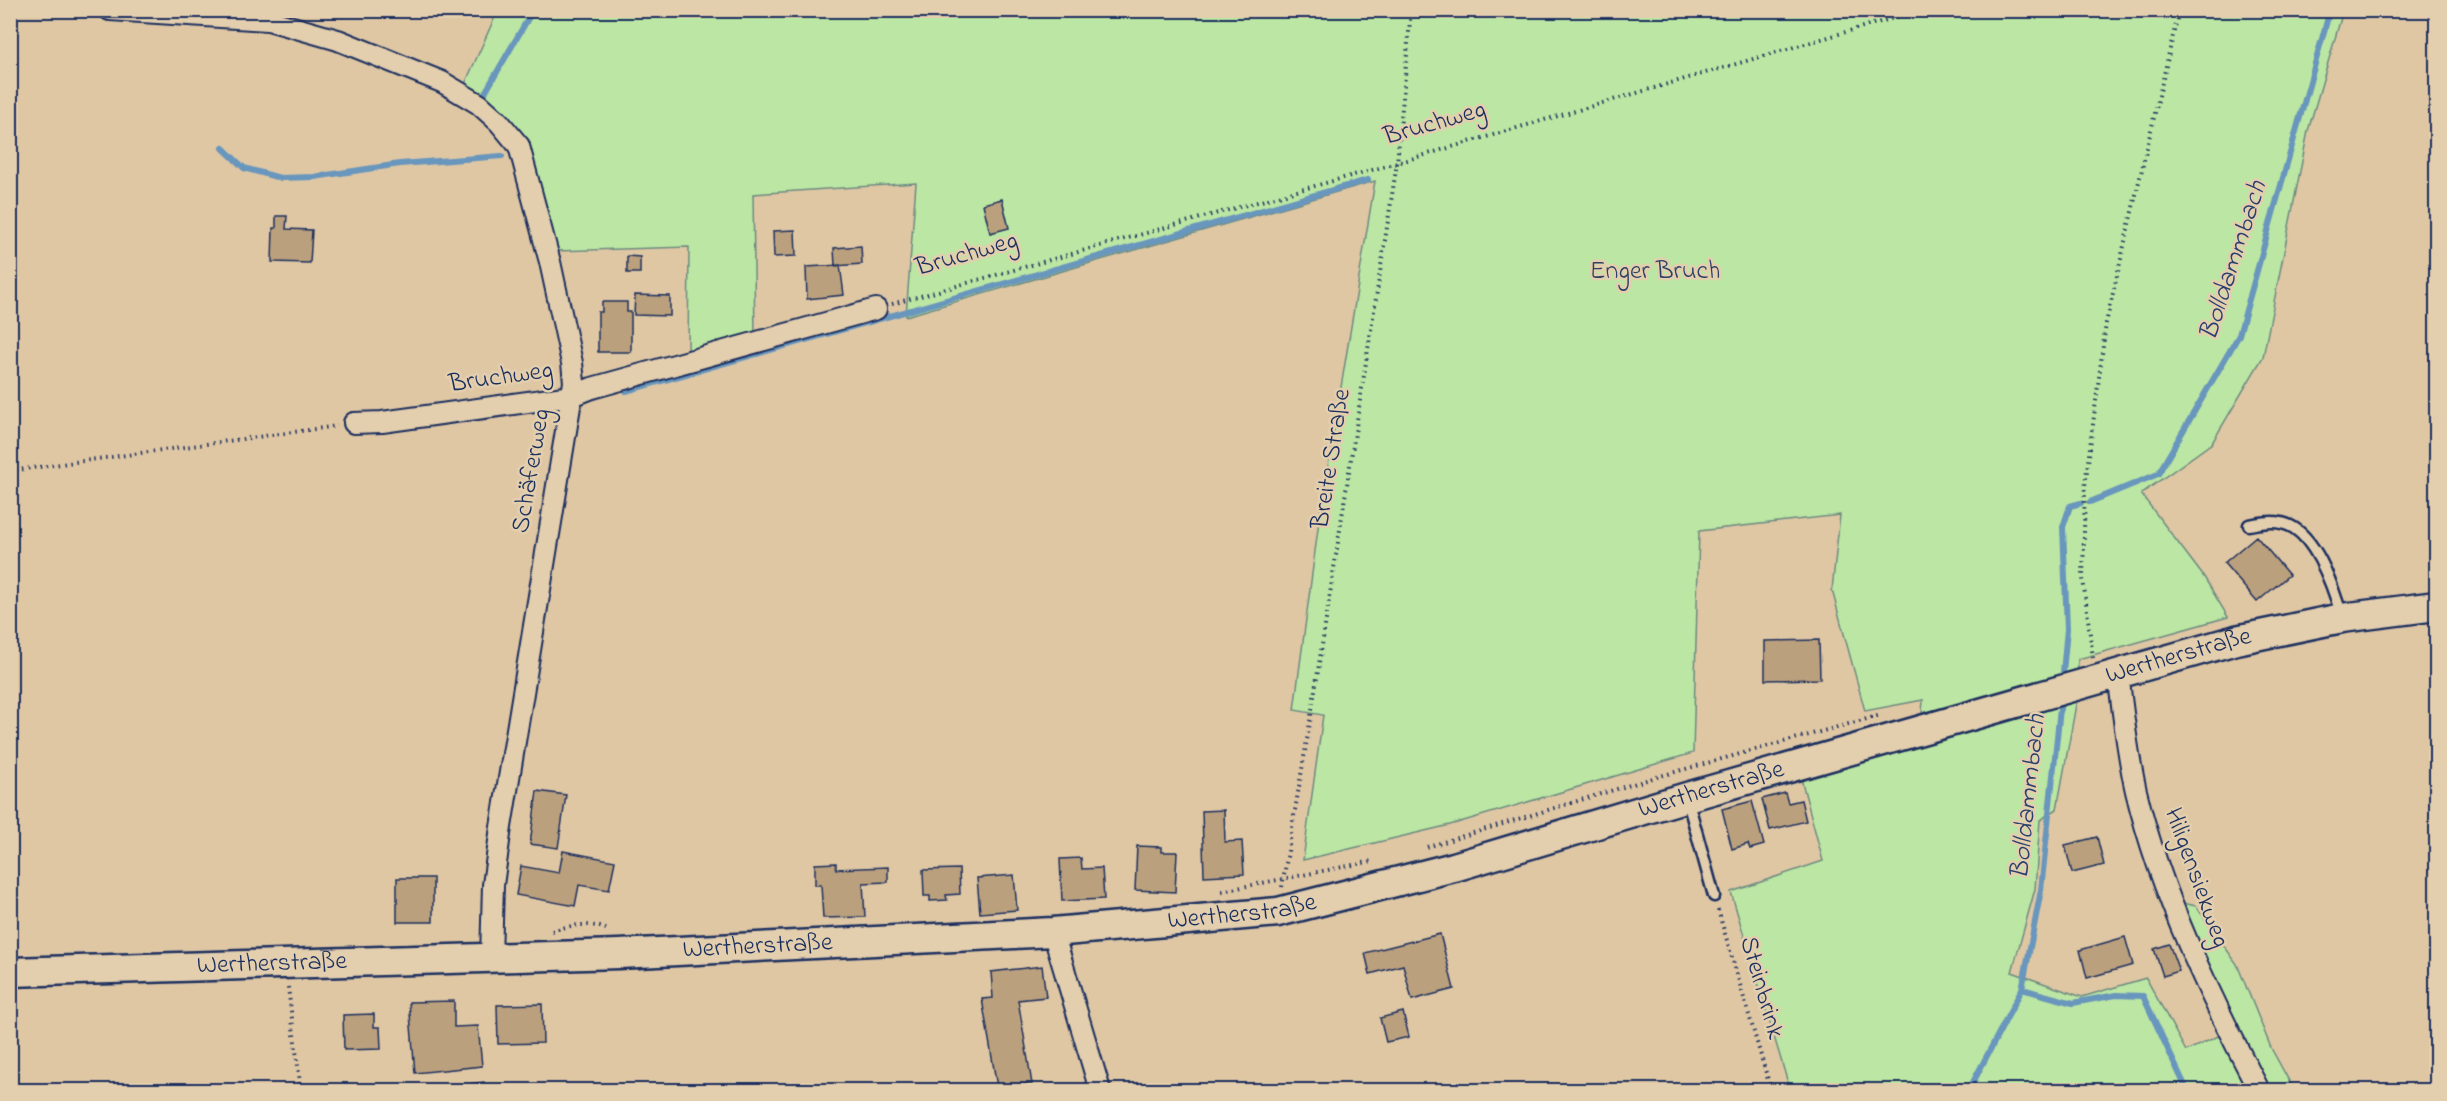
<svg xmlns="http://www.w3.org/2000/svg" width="2447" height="1101" font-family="'Indie Flower',sans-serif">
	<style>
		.green { fill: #bce6a3; stroke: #6c8a80; stroke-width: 1.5 }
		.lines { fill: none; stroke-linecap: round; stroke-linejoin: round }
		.stream { stroke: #6896bd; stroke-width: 6 }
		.building { fill: #bba07d; stroke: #1b2f5e; stroke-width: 1.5 }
		.lane-casing { stroke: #1b2f5e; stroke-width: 15 }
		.street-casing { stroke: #1b2f5e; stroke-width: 24 }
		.secondary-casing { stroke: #1b2f5e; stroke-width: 33 }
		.path { stroke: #1b2f5e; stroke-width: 4; stroke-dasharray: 1.5 4.5; stroke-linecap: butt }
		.lane { stroke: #e3cead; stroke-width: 10 }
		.street { stroke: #e3cead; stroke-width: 20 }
		.secondary { stroke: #e3cead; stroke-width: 28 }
		.labels { text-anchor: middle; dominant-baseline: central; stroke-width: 5; stroke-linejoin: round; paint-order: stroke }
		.street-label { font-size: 26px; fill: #1b2f5e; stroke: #e3cead }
		.park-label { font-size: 26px; fill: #2b4165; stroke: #e3cead }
		.water-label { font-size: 27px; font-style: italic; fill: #28406e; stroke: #e3cead }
	</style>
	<rect width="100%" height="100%" fill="#dfc7a4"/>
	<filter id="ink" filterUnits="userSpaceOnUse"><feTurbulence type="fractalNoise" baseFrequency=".0167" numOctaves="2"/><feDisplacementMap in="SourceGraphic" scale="12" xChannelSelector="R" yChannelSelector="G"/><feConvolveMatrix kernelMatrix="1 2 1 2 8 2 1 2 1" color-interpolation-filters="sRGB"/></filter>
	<g filter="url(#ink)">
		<path class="green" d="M498,10L2343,11L2308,131L2263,357L2212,443L2141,494L2204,577L2228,617L2078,659L2077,699L2057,809L2040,820L2035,889L2012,972L2082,997L2146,978L2186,1051L2236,1028L2182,903L2196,906L2237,964L2271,1048L2294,1090H1790L1731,892L1823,861L1799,771L1920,739L1923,700L1865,711L1832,590L1840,515L1699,531L1693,753L1450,825L1303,860L1323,715L1294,710L1319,521L1375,181L906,316L916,183L753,194L755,338L688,356L689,247L555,251L529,140L465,84Z"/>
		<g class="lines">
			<path class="stream" d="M485,101L482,98L533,10
				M223,148L244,168L280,178L314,177L400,164L502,156
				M626,391L1368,180
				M2090,502L2158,474L2239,335L2330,10
				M2062,683L2067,629L2063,527L2070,506L2081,503
				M2022,989L2073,1003L2116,995L2143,996L2187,1090
				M1969,1090L2022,989L2041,890L2061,699"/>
		</g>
		<path class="building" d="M1002,199L1009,228L990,233L983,204Z
			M276,216H287L286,229L312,230L310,263L272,262L273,228H276Z
			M795,230L796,256L774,257L773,231Z
			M861,246L862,264L835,266L834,248Z
			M627,256L640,257V273H627Z
			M840,265L844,295L807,299L806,267Z
			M635,295L670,296V316L634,315Z
			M602,302H627V312H631V352H598V312H602Z
			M2256,536L2289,575L2257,602L2224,563Z
			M1819,640L1820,679L1765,680V641Z
			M537,791L566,795L558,848L530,844Z
			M1785,793L1788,803L1801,800L1806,821L1770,830L1762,799Z
			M1752,801L1764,845L1750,849L1748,844L1732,849L1722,809Z
			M1224,810L1225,842L1242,841L1244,874L1204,876L1202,811Z
			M2097,837L2104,865L2072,873L2065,845Z
			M1137,846L1161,847V852H1177L1175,892L1135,890Z
			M563,851L615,861L609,890L579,885L575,906L516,895L521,866L559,873Z
			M1081,858L1082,869L1102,868L1104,899L1062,901L1060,859Z
			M836,863V869L888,867V882L863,883L865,917L823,918L821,885H815V864Z
			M959,869L960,894L946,895L947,900L930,901V896H924L923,870Z
			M1014,875L1017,910L980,913L977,878Z
			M397,878H433V922H397Z
			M1440,934L1454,989L1412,1000L1403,965L1370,974L1365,953Z
			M2125,937L2133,965L2087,978L2080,950Z
			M2169,944L2179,971L2163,976L2154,949Z
			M1042,966L1046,997L1018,1000L1032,1084L997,1087L982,999L993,998L991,972Z
			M454,1001V1027L478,1026L482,1066L415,1073L409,1002Z
			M542,1004L543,1043L498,1044L497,1005Z
			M1403,1012L1409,1037L1386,1042L1380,1018Z
			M374,1014V1027H380L381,1049L344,1050L343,1015Z
			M484,1082L485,1090H429V1089Z"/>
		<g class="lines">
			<g class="lane-casing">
				<path id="lane" d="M2249,525C2264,522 2280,519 2294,528C2319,544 2334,590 2342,617
					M1687,798L1714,896"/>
			</g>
			<g class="street-casing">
				<path id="street" d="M110,10L268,20L338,40L442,82L479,104L499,122L519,146L550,262L572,363L574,382L501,827L493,885L491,959
					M354,423L382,422L572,396L592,388L876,309
					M2118,673C2123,713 2127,752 2136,791C2161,895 2210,996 2259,1090
					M1053,932L1100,1090"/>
			</g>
			<g class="secondary-casing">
				<g id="secondary">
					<path id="s1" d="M10,972L619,954L1053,932L1278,912L1454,867L1687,797L2236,640L2342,618L2436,606"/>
				</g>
			</g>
			<path class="path" d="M892,304L1397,163L1921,10
				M10,471L337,426
				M2093,658L2083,579L2085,486L2106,323L2179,10
				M1427,847L1653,778L1881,715
				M1282,887L1311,716L1397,163L1411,10
				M1222,891L1373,861
				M1718,910L1771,1090
				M552,931C570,925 588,922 606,929
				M288,987L301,1090"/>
			<use href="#lane" class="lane"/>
			<use href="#street" class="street"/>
			<use href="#secondary" class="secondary"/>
		</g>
	</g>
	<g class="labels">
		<g class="street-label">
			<text transform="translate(1435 124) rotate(-16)">Bruchweg</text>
			<text transform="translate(967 255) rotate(-16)">Bruchweg</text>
			<text transform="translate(501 378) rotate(-8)">Bruchweg</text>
			<text transform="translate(1332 459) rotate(-81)">Breite Straße</text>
			<text transform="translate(532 471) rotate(-80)">Schäferweg</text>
			<text stroke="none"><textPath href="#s1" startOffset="2206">Wertherstraße</textPath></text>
			<text stroke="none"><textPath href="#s1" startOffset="1720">Wertherstraße</textPath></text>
			<text transform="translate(2196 878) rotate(70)">Hiligensiekweg</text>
			<text stroke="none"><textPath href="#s1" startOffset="1234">Wertherstraße</textPath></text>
			<text stroke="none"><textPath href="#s1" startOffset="748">Wertherstraße</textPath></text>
			<text stroke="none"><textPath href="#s1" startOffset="262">Wertherstraße</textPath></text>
			<text transform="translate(1761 988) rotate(74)">Steinbrink</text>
		</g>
		<g class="park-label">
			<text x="1655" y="272">Enger Bruch</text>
		</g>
		<g class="water-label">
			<text transform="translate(2234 261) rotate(-72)">Bolldammbach</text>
			<text transform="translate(2029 797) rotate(-84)">Bolldammbach</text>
		</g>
	</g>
	<rect width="2447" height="1101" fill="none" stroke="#e3cead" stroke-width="36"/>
	<rect x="18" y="18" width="2411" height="1065" fill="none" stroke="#1b2f5e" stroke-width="2" filter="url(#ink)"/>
</svg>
